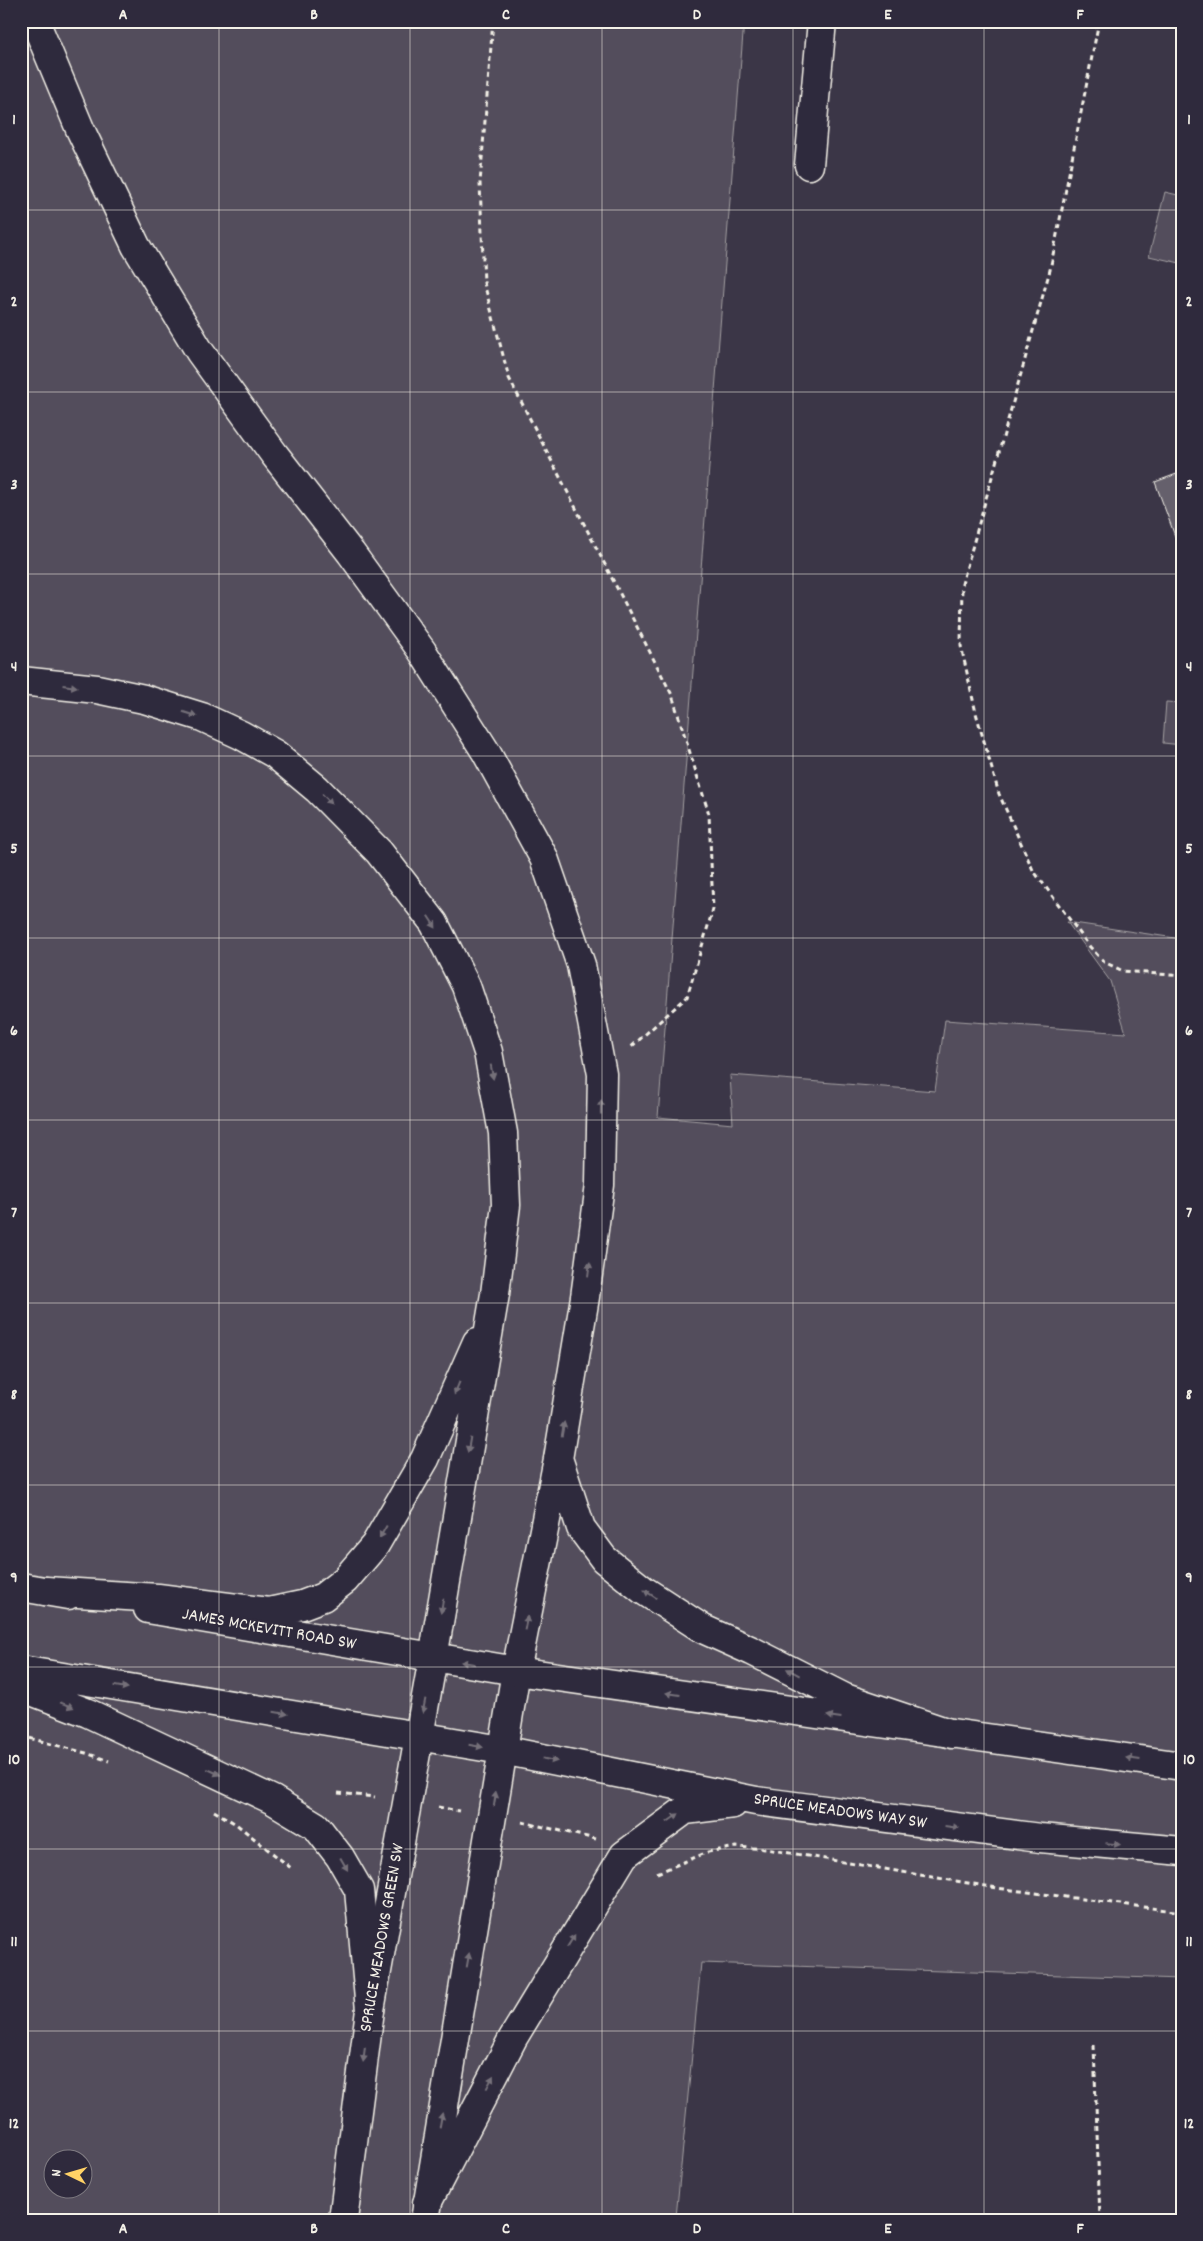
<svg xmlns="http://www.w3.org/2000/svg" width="1203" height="2241" font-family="Dekko,sans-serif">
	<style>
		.green { fill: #534e5c; stroke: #a4a0a2; fill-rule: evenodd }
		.building { fill: #65616c; stroke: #f4f1e8; filter: url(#shadow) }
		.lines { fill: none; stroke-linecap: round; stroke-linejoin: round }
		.minor-casing { stroke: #f4f1e8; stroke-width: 31 }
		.tertiary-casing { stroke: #f4f1e8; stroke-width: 31 }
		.secondary-casing { stroke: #f4f1e8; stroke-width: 31 }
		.motorway-casing { stroke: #f4f1e8; stroke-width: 31 }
		.path { stroke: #f4f1e8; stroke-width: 3; stroke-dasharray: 5 4; stroke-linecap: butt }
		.minor { stroke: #2f2a3d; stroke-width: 28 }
		.tertiary { stroke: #2f2a3d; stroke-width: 28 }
		.secondary { stroke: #2f2a3d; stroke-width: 28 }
		.motorway { stroke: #2f2a3d; stroke-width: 28 }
		.oneway { fill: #747079 }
		.grid { fill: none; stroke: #f4f1e8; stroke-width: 1; stroke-opacity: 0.55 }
		.labels { text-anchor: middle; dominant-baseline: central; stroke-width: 4.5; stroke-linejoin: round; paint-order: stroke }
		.street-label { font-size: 18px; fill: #f4f1e8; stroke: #2f2a3d }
		.neatline { fill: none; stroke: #f4f1e8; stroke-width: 2 }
		.grid-label { font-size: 16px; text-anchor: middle; font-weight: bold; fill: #f4f1e8 }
	</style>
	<defs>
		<filter id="shadow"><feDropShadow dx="4.5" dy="4.5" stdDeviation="0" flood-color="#0009"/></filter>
	</defs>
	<rect width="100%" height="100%" fill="#3b3647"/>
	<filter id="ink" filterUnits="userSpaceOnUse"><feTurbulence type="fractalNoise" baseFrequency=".02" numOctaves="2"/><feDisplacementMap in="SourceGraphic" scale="10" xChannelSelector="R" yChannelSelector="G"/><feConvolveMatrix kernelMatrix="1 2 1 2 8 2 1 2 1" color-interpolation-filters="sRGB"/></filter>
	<g filter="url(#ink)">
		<path class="green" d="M21,21H744L658,1117L733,1124L730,1075L935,1091L945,1020L1126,1033L1110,981L1067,922L1182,939V1979L701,1963L676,2217L672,2220H21ZM52,2158H82V2188H52Z
			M1165,192L1182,196L1180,263L1149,256Z
			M1166,702L1182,703V745L1163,743Z"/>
		<path class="building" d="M1182,472V555L1155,482Z"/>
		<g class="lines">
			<g class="minor-casing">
				<path id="minor" d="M809,165L822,21"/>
			</g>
			<g class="tertiary-casing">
				<path id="tertiary" d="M343,2220L370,2010L433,1658
					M425,2220L516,1671"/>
			</g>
			<g class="secondary-casing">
				<path id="secondary" d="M21,1587L68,1595
					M148,1609L516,1671L1182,1766
					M21,1670L502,1750L756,1801L1040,1838L1182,1851
					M21,1687L88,1713L273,1800L316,1826L340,1857L359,1890L370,2010
					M427,2203L513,2038L624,1855L685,1810L733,1804"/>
			</g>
			<g class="motorway-casing">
				<path id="motorway" d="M35,21L80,129L136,246L200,352L274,454L351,553L422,651L486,752L544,858L581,965L602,1074L600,1185L585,1297L558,1459L516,1671
					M21,681L97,689L144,699L202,717L241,735L275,754L317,789L379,852L434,923L466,986L488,1052L503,1133L506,1205L495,1294L433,1658
					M559,1461L581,1528L604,1559L643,1590L703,1629L752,1651L845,1698L952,1734
					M46,1591L158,1598L269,1612L302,1605L323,1597L345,1580L375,1545L425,1459L477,1342"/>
			</g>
			<path class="path" d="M493,21L480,183L484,283L509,378L672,695L709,814L713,909L687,997L630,1048
				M1099,21L1050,270L962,584L961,646L976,713L999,794L1033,870L1090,947L1104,962L1123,971L1182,976
				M21,1736L86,1753L109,1761
				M338,1793L375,1797
				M438,1807L459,1811
				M214,1811L236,1824L291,1868
				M522,1822L596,1839
				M657,1873L708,1852L736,1847L766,1849L997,1888L1182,1912
				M1094,2045L1100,2220"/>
			<use href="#minor" class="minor"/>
			<use href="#tertiary" class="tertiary"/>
			<use href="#secondary" class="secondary"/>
			<use href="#motorway" class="motorway"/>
		</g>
		<defs><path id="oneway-solid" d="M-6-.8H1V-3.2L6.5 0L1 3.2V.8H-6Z" transform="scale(1.25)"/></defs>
		<g class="oneway">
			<use href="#oneway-solid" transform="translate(70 686) rotate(7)"/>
			<use href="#oneway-solid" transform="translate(190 714) rotate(18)"/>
			<use href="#oneway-solid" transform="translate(327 799) rotate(46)"/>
			<use href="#oneway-solid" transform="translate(432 922) rotate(57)"/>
			<use href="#oneway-solid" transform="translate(492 1072) rotate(80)"/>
			<use href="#oneway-solid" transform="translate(601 1107) rotate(-89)"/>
			<use href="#oneway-solid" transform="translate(589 1269) rotate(-83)"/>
			<use href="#oneway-solid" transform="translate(457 1388) rotate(112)"/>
			<use href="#oneway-solid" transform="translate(563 1429) rotate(-80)"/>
			<use href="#oneway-solid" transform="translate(469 1445) rotate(100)"/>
			<use href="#oneway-solid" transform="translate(383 1532) rotate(120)"/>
			<use href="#oneway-solid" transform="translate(650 1594) rotate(-147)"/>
			<use href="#oneway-solid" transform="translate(442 1606) rotate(100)"/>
			<use href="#oneway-solid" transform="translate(526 1623) rotate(-79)"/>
			<use href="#oneway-solid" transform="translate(468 1663) rotate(-171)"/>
			<use href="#oneway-solid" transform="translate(793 1672) rotate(-152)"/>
			<use href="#oneway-solid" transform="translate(121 1687) rotate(9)"/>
			<use href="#oneway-solid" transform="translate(673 1694) rotate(-172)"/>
			<use href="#oneway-solid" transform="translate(67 1705) rotate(21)"/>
			<use href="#oneway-solid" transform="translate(424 1706) rotate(101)"/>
			<use href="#oneway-solid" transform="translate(281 1713) rotate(9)"/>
			<use href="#oneway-solid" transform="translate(834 1717) rotate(-172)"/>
			<use href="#oneway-solid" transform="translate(476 1746) rotate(10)"/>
			<use href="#oneway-solid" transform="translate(1133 1759) rotate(-172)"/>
			<use href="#oneway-solid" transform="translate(550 1760) rotate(11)"/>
			<use href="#oneway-solid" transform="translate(214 1772) rotate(25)"/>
			<use href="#oneway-solid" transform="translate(495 1799) rotate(-81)"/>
			<use href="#oneway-solid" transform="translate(673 1818) rotate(-35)"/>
			<use href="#oneway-solid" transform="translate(952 1827) rotate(7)"/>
			<use href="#oneway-solid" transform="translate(1113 1844) rotate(5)"/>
			<use href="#oneway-solid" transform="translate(344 1864) rotate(60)"/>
			<use href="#oneway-solid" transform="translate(571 1941) rotate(-58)"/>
			<use href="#oneway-solid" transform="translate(468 1960) rotate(-80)"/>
			<use href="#oneway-solid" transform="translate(364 2055) rotate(97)"/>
			<use href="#oneway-solid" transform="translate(490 2082) rotate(-62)"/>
			<use href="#oneway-solid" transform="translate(441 2120) rotate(-80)"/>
		</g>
	</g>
	<path class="grid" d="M219,21V2220M410,21V2220M602,21V2220M793,21V2220M984,21V2220M21,210H1182M21,392H1182M21,574H1182M21,756H1182M21,938H1182M21,1120H1182M21,1303H1182M21,1485H1182M21,1667H1182M21,1849H1182M21,2031H1182"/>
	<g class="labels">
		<g class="street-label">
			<text transform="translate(269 1630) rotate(10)">JAMES MCKEVITT ROAD SW</text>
			<text transform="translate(840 1812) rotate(8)">SPRUCE MEADOWS WAY SW</text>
			<text transform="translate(383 1938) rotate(-80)">SPRUCE MEADOWS GREEN SW</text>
		</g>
	</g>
	<rect width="1203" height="2241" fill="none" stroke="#2f2a3d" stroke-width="55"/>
	<g transform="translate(68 2174) rotate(275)"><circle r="24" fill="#2f2a3d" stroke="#7e7a81"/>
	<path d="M0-4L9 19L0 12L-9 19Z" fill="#ffd166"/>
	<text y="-8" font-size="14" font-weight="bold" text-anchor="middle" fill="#f4f1e8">N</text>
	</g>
	<rect x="28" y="28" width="1148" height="2186" class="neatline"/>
	<g class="grid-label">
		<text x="123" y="19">A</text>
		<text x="314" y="19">B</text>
		<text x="506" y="19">C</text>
		<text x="697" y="19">D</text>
		<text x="888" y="19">E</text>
		<text x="1080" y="19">F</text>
		<text x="14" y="124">1</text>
		<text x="1189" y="124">1</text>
		<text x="14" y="306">2</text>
		<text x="1189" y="306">2</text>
		<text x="14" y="489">3</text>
		<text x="1189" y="489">3</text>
		<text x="14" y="671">4</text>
		<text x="1189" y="671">4</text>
		<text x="14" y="853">5</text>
		<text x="1189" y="853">5</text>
		<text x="14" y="1035">6</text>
		<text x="1189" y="1035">6</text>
		<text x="14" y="1217">7</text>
		<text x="1189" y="1217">7</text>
		<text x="14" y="1399">8</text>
		<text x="1189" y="1399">8</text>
		<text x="14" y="1582">9</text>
		<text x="1189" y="1582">9</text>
		<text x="14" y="1764">10</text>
		<text x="1189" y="1764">10</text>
		<text x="14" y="1946">11</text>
		<text x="1189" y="1946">11</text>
		<text x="14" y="2128">12</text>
		<text x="1189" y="2128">12</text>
		<text x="123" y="2233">A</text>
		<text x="314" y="2233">B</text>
		<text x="506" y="2233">C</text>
		<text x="697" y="2233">D</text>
		<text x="888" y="2233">E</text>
		<text x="1080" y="2233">F</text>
	</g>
</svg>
